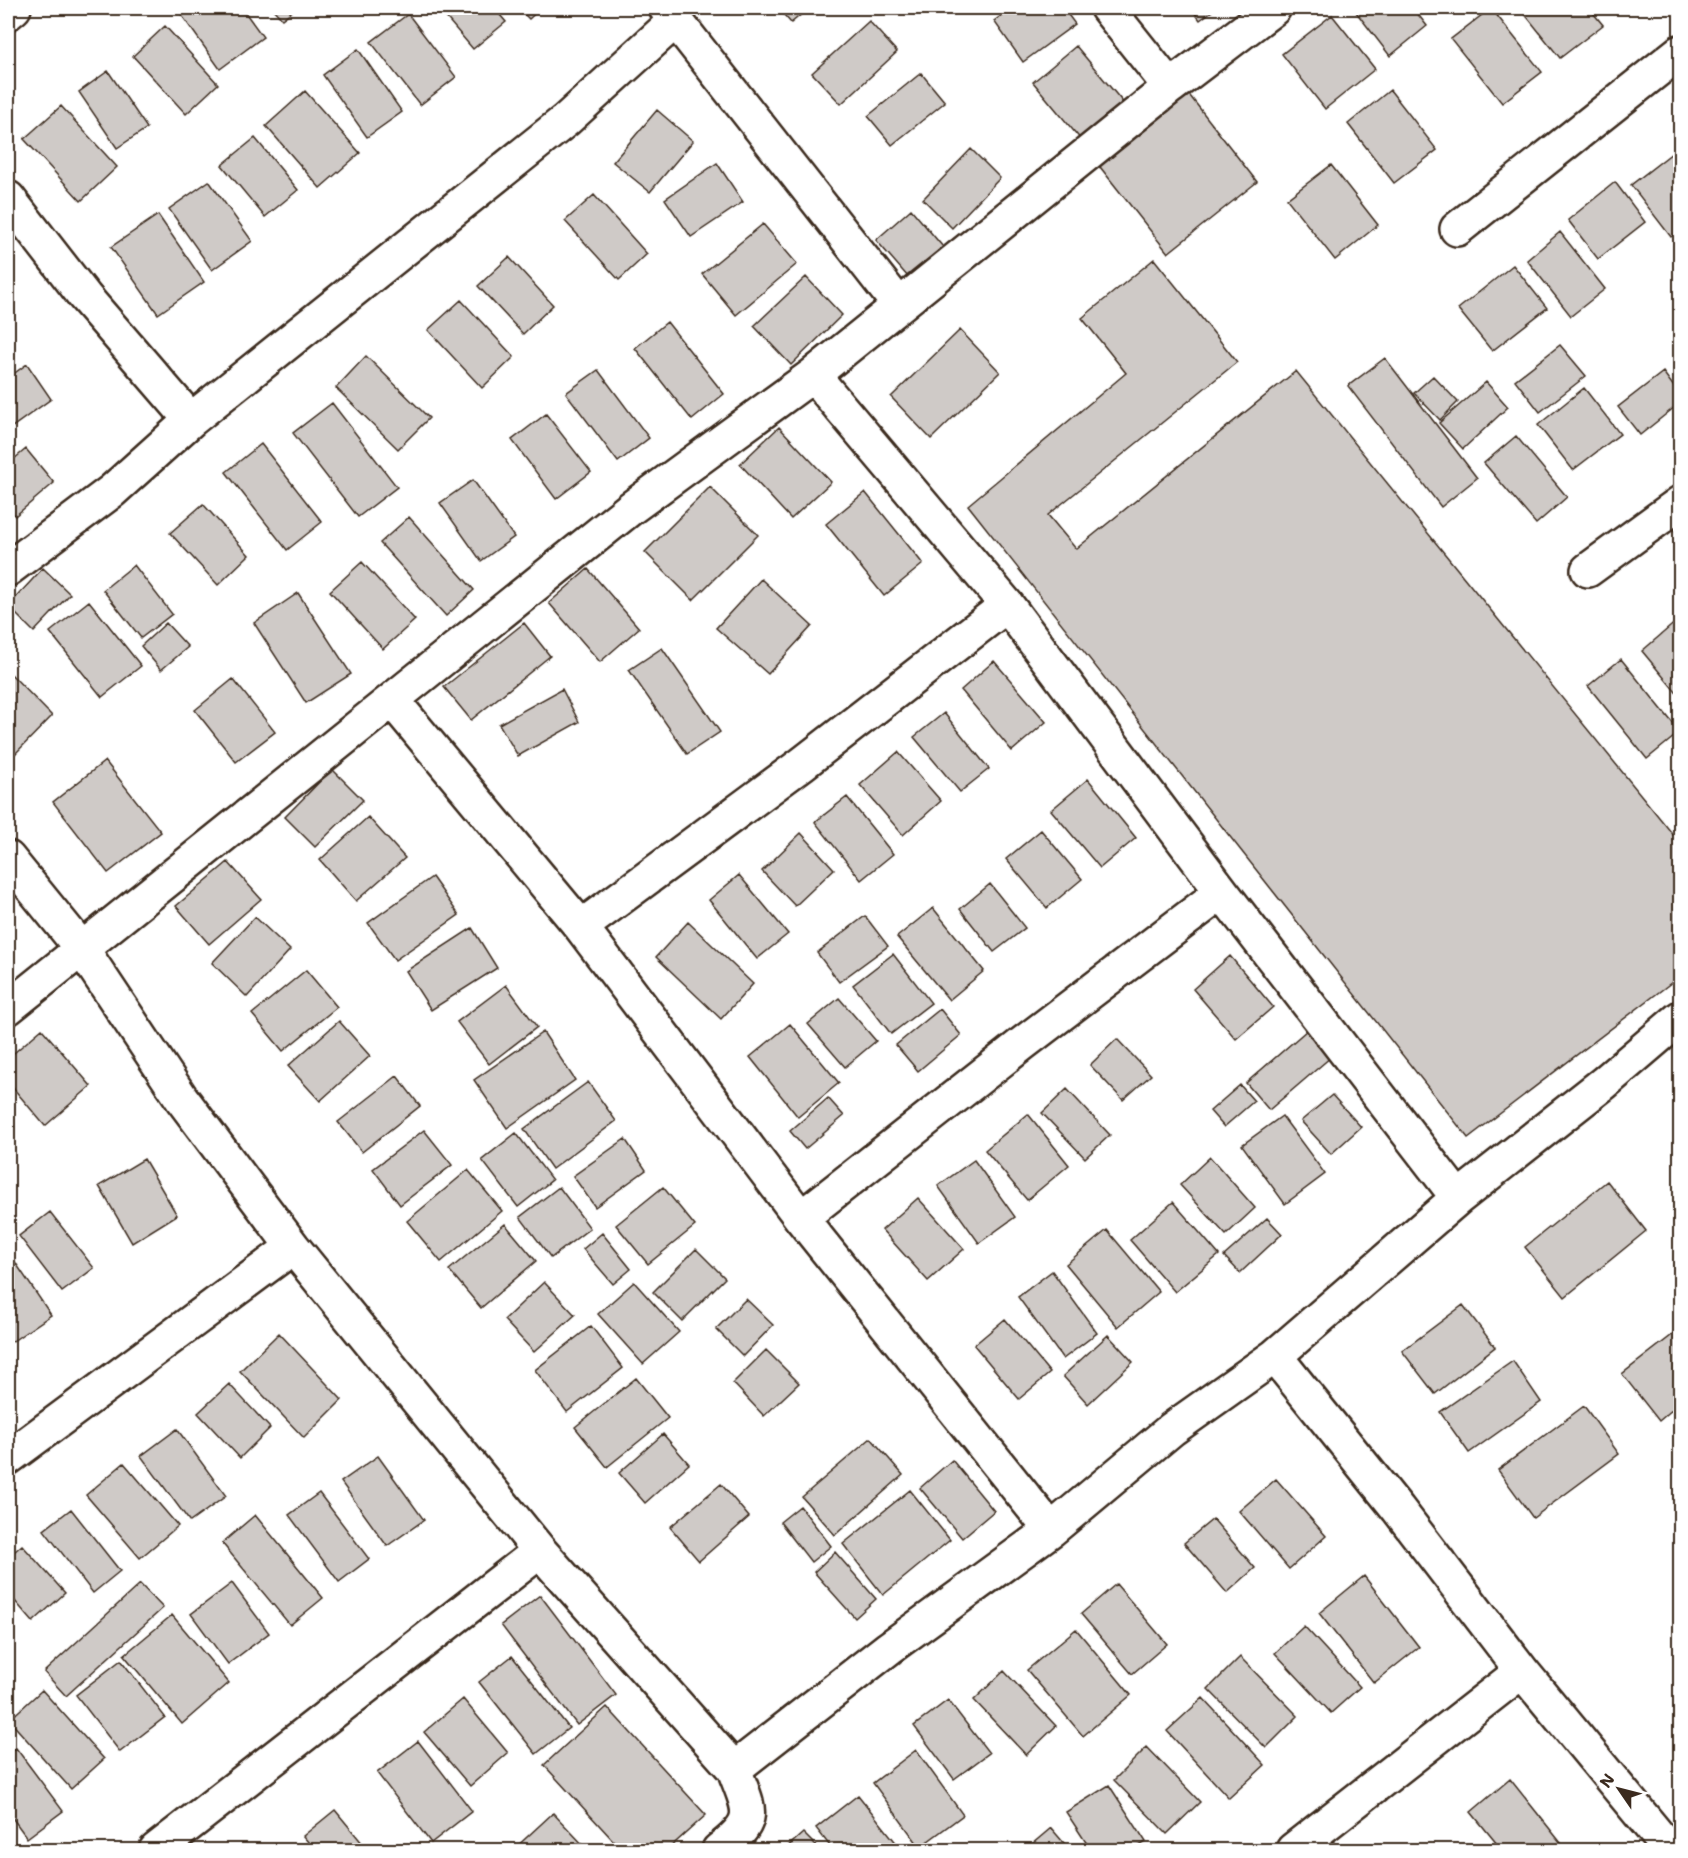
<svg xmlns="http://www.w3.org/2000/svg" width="1688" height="1858" font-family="'Shantell Sans',sans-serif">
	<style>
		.building { fill: #cfcac7; stroke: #3b2a1e; stroke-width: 1.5 }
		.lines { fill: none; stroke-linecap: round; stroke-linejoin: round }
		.minor-casing { stroke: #3b2a1e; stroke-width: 38 }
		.minor { stroke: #fff; stroke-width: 33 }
	</style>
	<rect width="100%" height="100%" fill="#fff"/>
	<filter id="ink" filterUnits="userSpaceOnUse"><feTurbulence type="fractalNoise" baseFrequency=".0167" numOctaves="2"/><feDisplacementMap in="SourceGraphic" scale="12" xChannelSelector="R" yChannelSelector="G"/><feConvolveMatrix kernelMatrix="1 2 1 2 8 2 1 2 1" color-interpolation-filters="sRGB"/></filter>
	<g filter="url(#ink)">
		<path class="building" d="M182,8H242L263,37L220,69L178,10Z
			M272,8H296L282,19Z
			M438,8H494L506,22L473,49Z
			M518,8H541L529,19Z
			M778,8H809L791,23Z
			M1012,8H1063L1075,24L1023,62L994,21Z
			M1191,8H1216L1200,20Z
			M1353,8H1413L1427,26L1390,56Z
			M1491,8L1542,72L1502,103L1451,39Z
			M1520,8H1589L1603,25L1560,58Z
			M408,14L456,77L420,105L371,42Z
			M1332,15L1375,69L1325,109L1282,54Z
			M869,21L897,52L841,104L812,73Z
			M165,26L218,84L186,114L133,56Z
			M1076,46L1126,106L1082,141L1033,82Z
			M358,49L402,112L367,137L323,75Z
			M108,71L147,128L117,148L79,92Z
			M921,73L945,102L892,145L868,116Z
			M1183,87L1257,182L1168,253L1093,158Z
			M1390,90L1437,150L1394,183L1348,124Z
			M305,91L360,153L320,188L266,126Z
			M61,106L117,167L81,201L24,139Z
			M657,110L693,141L650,192L613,162Z
			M255,138L298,190L265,217L222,165Z
			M971,149L1000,178L952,228L923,199Z
			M1672,153L1680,164V230L1671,237L1631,185Z
			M717,163L743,202L691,237L665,199Z
			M1331,165L1378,225L1335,260L1287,199Z
			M209,181L252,241L212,270L169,209Z
			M1615,182L1645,222L1598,259L1568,220Z
			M594,195L647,254L619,280L565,221Z
			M911,209L943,247L908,277L876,240Z
			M158,215L204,282L158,314L111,247Z
			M763,224L797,264L736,315L702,274Z
			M1560,232L1605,289L1571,316L1527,260Z
			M509,257L553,305L523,334L478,286Z
			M1154,259L1237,362L1048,515L1076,549L1296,371L1680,843V976L1468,1138L968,505L1126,373L1082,318Z
			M1513,265L1547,308L1492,351L1458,309Z
			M806,277L842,315L791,365L754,326Z
			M461,300L514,357L482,388L428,330Z
			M667,322L724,394L692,420L635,348Z
			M960,330L1000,372L931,439L891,397Z
			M1560,345L1586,376L1540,412L1515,380Z
			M366,356L429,418L398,449L336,388Z
			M1385,358L1477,478L1441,507L1348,386Z
			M27,364L51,399L8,430V378Z
			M598,370L649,438L618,462L566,393Z
			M1663,372L1680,395V403L1640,435L1618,407Z
			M1433,376L1458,402L1440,420L1414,393Z
			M1486,382L1508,407L1463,449L1439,423Z
			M1584,388L1620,434L1573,470L1538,425Z
			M332,403L397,487L358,517L293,433Z
			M546,414L591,472L556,499L512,440Z
			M779,427L831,482L791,519L740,464Z
			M1516,436L1567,497L1536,524L1484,463Z
			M261,444L322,522L287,550L226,472Z
			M26,449L54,483L15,516L8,507V464Z
			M473,480L514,537L481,561L440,503Z
			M710,487L758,535L693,600L645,552Z
			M865,492L923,564L884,596L826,524Z
			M203,504L249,555L218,585L170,533Z
			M409,517L474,590L446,616L380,543Z
			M362,562L415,620L383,649L330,591Z
			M134,565L172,614L141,638L103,590Z
			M43,568L70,594L34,632L8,606Z
			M588,569L639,628L600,662L549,603Z
			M761,579L812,626L768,674L716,628Z
			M298,593L351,674L306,703L254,623Z
			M89,601L141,666L102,697L50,632Z
			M1678,620L1680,623V697L1642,651Z
			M166,623L188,647L161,670L141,646Z
			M524,623L550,656L471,720L444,687Z
			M662,648L720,732L687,754L629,670Z
			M1621,659L1680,732L1647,759L1588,686Z
			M994,661L1046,722L1012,751L961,690Z
			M8,671L52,716L15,754L8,747Z
			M233,679L275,732L236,762L195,710Z
			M562,689L579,722L518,756L499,724Z
			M944,713L989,769L960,792L914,737Z
			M898,752L941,801L903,835L860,785Z
			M105,761L161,832L108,873L53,802Z
			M332,769L363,800L315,847L285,817Z
			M1088,779L1136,838L1100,868L1051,810Z
			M847,797L893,854L861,880L815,822Z
			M368,817L405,858L356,901L320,860Z
			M1041,830L1082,879L1047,908L1006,859Z
			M801,833L834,869L795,906L762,871Z
			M228,862L261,899L209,944L176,906Z
			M739,875L788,934L757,959L709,900Z
			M432,877L459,915L395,960L368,923Z
			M990,884L1025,928L994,952L960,909Z
			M933,908L984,971L949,1000L897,937Z
			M865,916L888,946L839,982L817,953Z
			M255,917L290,950L247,997L212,963Z
			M688,922L753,984L721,1019L656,957Z
			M472,928L497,968L431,1010L406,971Z
			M893,954L931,1003L891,1034L853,985Z
			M1230,956L1273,1007L1236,1039L1193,989Z
			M306,970L337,1007L283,1051L252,1014Z
			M506,985L537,1027L489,1064L457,1022Z
			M839,998L876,1041L845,1067L808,1024Z
			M940,1009L961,1035L918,1071L896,1045Z
			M339,1021L370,1056L320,1101L288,1066Z
			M790,1024L839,1083L798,1117L750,1057Z
			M1314,1024L1338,1051L1269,1110L1246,1083Z
			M42,1029L91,1086L45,1126L8,1082V1058Z
			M543,1032L575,1080L507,1128L474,1080Z
			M1117,1039L1151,1075L1123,1100L1090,1065Z
			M397,1076L420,1106L362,1152L338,1122Z
			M588,1082L616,1121L552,1169L524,1129Z
			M1240,1085L1254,1101L1224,1127L1210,1111Z
			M1067,1089L1110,1135L1085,1158L1042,1113Z
			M1332,1095L1361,1127L1331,1154L1301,1121Z
			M828,1098L844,1116L805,1149L790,1131Z
			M1028,1114L1069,1165L1027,1200L985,1150Z
			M1282,1116L1325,1174L1285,1204L1242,1145Z
			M424,1130L452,1165L400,1205L373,1169Z
			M516,1133L552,1180L518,1207L482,1160Z
			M625,1139L646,1170L595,1207L573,1176Z
			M1210,1157L1255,1208L1226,1235L1180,1185Z
			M144,1159L177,1215L132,1243L99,1186Z
			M974,1160L1015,1217L979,1243L938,1186Z
			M468,1170L502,1211L441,1262L407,1221Z
			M1607,1181L1646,1231L1565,1297L1525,1247Z
			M559,1187L590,1228L551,1258L520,1217Z
			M663,1187L695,1226L648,1264L616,1225Z
			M918,1198L964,1249L928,1281L882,1230Z
			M1173,1202L1219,1255L1175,1292L1130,1240Z
			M50,1212L94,1268L62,1292L19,1236Z
			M1267,1218L1282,1234L1240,1273L1224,1256Z
			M505,1224L536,1261L481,1308L449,1270Z
			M1107,1230L1159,1292L1118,1327L1066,1264Z
			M602,1233L631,1269L613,1284L583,1249Z
			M696,1249L725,1278L682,1321L653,1292Z
			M13,1259L51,1315L10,1343L8,1339V1263Z
			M1052,1271L1097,1333L1063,1359L1018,1297Z
			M544,1282L575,1315L534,1352L504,1320Z
			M634,1282L679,1332L643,1364L598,1314Z
			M746,1299L773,1325L743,1356L716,1329Z
			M1463,1305L1495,1347L1435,1394L1402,1351Z
			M1005,1319L1050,1373L1019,1399L974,1345Z
			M591,1326L623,1368L567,1412L535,1370Z
			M1680,1329V1403L1659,1421L1622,1374Z
			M279,1333L342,1400L304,1438L240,1371Z
			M1108,1335L1133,1362L1088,1404L1063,1376Z
			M766,1350L799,1383L764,1416L733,1383Z
			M1513,1361L1541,1402L1469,1453L1440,1412Z
			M636,1378L668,1418L607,1467L575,1427Z
			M229,1384L270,1428L240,1458L198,1413Z
			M1584,1406L1619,1454L1533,1518L1498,1470Z
			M177,1429L226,1496L190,1522L141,1456Z
			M663,1434L689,1464L645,1503L619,1473Z
			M871,1438L903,1475L835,1535L802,1497Z
			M378,1456L424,1520L387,1546L341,1482Z
			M952,1460L994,1511L962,1538L920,1488Z
			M124,1463L178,1526L140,1558L86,1495Z
			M1276,1479L1326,1536L1289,1569L1239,1511Z
			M721,1484L749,1517L699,1561L670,1527Z
			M910,1490L950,1540L883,1595L843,1544Z
			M319,1493L369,1559L339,1582L289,1515Z
			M800,1506L831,1546L811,1562L780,1522Z
			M71,1509L120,1571L93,1593L44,1530Z
			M255,1515L323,1598L290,1625L222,1543Z
			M1213,1519L1255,1568L1227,1593L1184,1543Z
			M22,1545L65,1593L33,1622L8,1593V1557Z
			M835,1552L876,1599L855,1618L814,1572Z
			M1364,1576L1419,1647L1374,1683L1319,1613Z
			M232,1583L269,1633L228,1664L191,1614Z
			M140,1584L163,1608L66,1696L44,1672Z
			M1116,1584L1167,1644L1132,1674L1081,1614Z
			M540,1595L616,1695L577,1725L501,1625Z
			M172,1615L229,1683L182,1724L124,1655Z
			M1304,1626L1360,1687L1331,1713L1275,1653Z
			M1076,1629L1131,1695L1083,1736L1027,1670Z
			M512,1656L569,1728L536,1754L479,1682Z
			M1240,1657L1298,1716L1266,1748L1208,1689Z
			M121,1660L165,1717L120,1752L76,1695Z
			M1004,1671L1056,1726L1026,1755L974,1700Z
			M42,1690L104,1759L71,1789L9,1720Z
			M1203,1698L1265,1765L1229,1798L1167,1731Z
			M463,1699L508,1753L470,1786L424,1732Z
			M948,1700L989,1753L954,1779L914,1726Z
			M607,1707L706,1815L667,1850H622L544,1765Z
			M418,1741L472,1811L431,1843L377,1773Z
			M1147,1747L1200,1802L1167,1834L1114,1780Z
			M16,1748L63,1811L27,1838L8,1812V1755Z
			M916,1750L963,1815L920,1847L873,1783Z
			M1510,1779L1561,1843L1553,1850H1502L1471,1812Z
			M1109,1785L1146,1842L1133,1850H1091L1066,1812Z
			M858,1795L902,1850H833L816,1828Z
			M335,1810L368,1850H315L303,1836Z
			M553,1813L588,1850H513Z
			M1051,1828L1070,1850H1025Z
			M803,1833L820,1850H784Z"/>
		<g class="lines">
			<g class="minor-casing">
				<path id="minor" d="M666,8L899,305
					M1107,8L1170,87
					M8,13L14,8
					M8,198L85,297L191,420
					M1457,229L1680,52
					M813,375L1007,605L1222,892L1458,1198
					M8,569L112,491L191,420L566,120L676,20
					M1588,570L1680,503
					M393,701L581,927L801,1218L1051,1530
					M8,858L82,949L182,1099L293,1247L540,1551L734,1769C750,1812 759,1819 719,1850
					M581,927L802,764L1007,605
					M8,1008L631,508L813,375L1170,87L1274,8
					M801,1218L1022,1044L1222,892
					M1275,1356L1398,1509L1522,1671L1670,1850
					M8,1458L293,1247
					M734,1769L889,1648L1051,1530L1172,1429L1275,1356L1458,1198L1604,1083L1680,1018
					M156,1850L540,1551
					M1293,1850L1522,1671"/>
			</g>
			<use href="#minor" class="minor"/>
		</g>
	</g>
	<rect width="1688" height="1858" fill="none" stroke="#fff" stroke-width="30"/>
	<rect x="15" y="15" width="1658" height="1828" fill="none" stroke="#3b2a1e" stroke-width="2" filter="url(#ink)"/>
	<g transform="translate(1619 1789) rotate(305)" stroke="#ffffff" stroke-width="4.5" paint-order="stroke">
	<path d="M0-4.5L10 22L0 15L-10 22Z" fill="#3b2a1e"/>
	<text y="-9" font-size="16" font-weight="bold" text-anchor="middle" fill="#3b2a1e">N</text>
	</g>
</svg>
